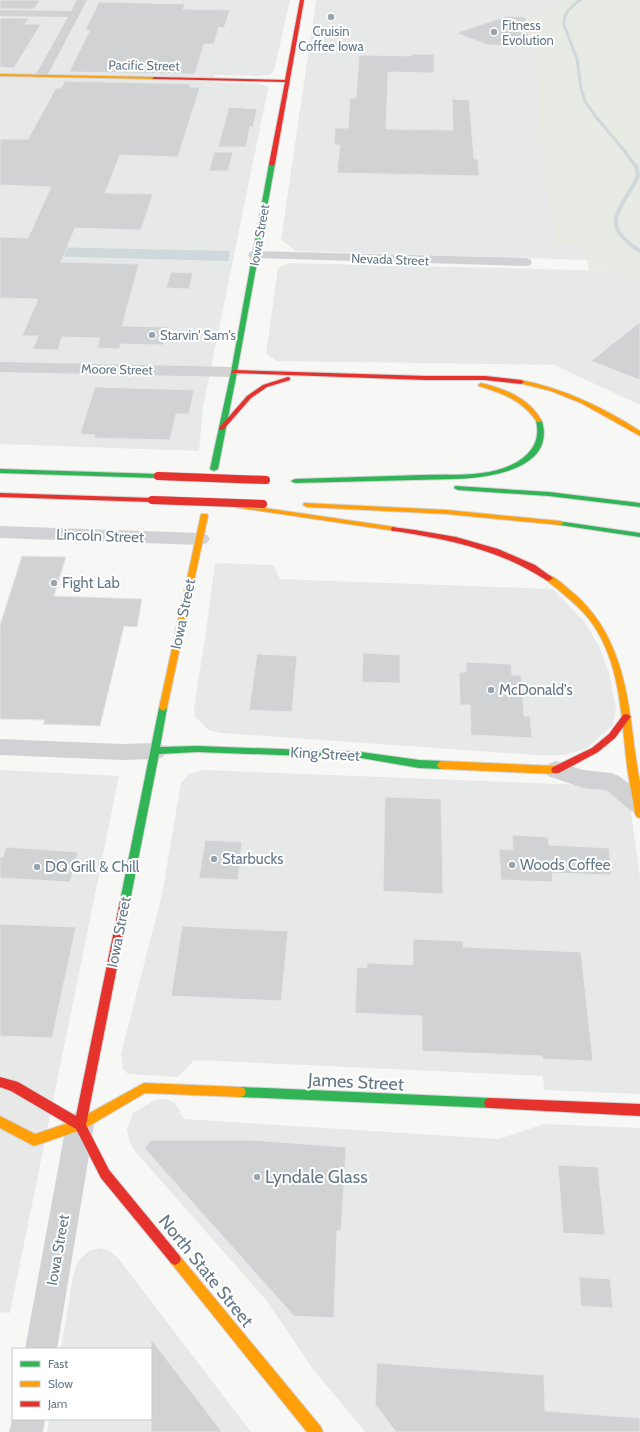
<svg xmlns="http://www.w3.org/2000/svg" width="640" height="1432" font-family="Cabin,sans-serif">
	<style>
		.built { fill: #e7e9e9 }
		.green { fill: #e7ebe4 }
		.water { fill: #cfd8da }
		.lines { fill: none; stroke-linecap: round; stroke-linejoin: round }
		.stream-far1 { stroke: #cfd8da; stroke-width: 3 }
		.stream { stroke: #cfd8da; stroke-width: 4 }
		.building { fill: #d0d2d3; stroke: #e6e6e6 }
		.fast-casing { stroke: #d4d5d6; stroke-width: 2 }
		.slow-casing { stroke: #d4d5d6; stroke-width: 2 }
		.jam-casing { stroke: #d4d5d6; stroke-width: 2 }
		.street { fill: #d1d2d3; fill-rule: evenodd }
		.fast { fill: #30b455; fill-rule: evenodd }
		.slow { fill: #ff9f0a; fill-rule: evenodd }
		.jam { fill: #e5322d; fill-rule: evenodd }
		.jam-bridge-casing { stroke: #d2d4d5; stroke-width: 9; stroke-linecap: butt }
		.jam-bridge { stroke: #e5322d; stroke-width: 8 }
		.poi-dot { fill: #98a5ae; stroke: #fff; stroke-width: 1.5 }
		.labels { text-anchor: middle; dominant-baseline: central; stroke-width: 4; stroke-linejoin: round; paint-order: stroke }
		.far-poi-label { font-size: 13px; fill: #657988; stroke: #fff; text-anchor: start }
		.far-street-label { font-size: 13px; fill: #657988; stroke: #fff }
		.street-label { font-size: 15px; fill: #657988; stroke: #fff }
		.poi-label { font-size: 15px; fill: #657988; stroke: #fff; text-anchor: start }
		.near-street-label { font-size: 18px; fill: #657988; stroke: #fff }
		.near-poi-label { font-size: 18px; fill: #657988; stroke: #fff; text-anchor: start }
	</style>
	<rect width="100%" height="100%" fill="#f7f7f6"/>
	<path class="built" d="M0,0H290L274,71L269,75L259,76L215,75L213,82L261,84L268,87V89L203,407L199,451L0,444Z
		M316,0H566L555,14L587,260L296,251L281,240Z
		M288,263L622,271L640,277V405L554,365L277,361L266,354L278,268Z
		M215,563L273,565L280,579L553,589L584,621L599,646L609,673L616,708L613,725L586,749L564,755H535L221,733L208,730L195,716L194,707L206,632Z
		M0,770L119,776L10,1313L0,1312Z
		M204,770L608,786L630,806L640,877V1094L544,1090L543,1076L194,1060L178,1077L128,1074L123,1069L121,1054L162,894L181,783L189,774Z
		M166,1099L175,1103L184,1119L499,1139L544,1124L640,1128V1432H365L313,1369L266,1300L134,1150L129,1140L127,1129L133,1113L155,1100Z
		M100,1248L109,1251L118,1258L251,1432H47L49,1419H151V1349H61L73,1276L78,1261L89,1251Z"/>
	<path class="green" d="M566,0H640V277L622,271L589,270L584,246L556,245L541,147L538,93L529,13H555Z"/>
	<path class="water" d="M0,246L230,251L228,261L0,255Z"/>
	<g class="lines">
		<path class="stream-far1" d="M580,0C571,7 563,13 564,25L577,59L581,88L585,101L596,117L623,149L636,167"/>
		<path class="stream" d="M636,166C639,174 638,177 634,184C616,215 602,227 640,251"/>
	</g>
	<path class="building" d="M0,0H40L34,9H0Z
		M99,2L185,4L183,9L230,10L224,28L219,27L214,44H204L195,74L69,72L90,30H85Z
		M507,16L525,17L530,46L488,45L456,33Z
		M0,18H29L25,24H41L14,68L0,67Z
		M411,54H434V73L388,72L386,129L453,130L452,99L469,100L474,159H478L479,176L337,173L340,145H334L335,128H348L350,98H356L359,55L411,56Z
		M65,81L191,84L190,87H200L178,157L120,155L105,193L153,194L141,230L75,228L61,262L139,264L122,326L168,327L163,345L121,344L119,349L97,348L100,338L62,337L58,350L33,349L38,336H22L38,299L0,298V237L28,238L51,187L0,185V139H28L56,88H61Z
		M229,107L257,109L253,127L250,126L246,147H218Z
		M214,152H233L228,171H209Z
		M171,272L193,273L189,289L166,288Z
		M640,322V380L591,361Z
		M95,387L194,390L189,414H176L170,440L94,438L95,435L80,434Z
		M22,556L66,557L54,596L142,599L137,627L124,626L100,726L43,724L45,720L0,719V625Z
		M363,653L400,655V683L362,682Z
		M257,654L297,656L292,712L249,710Z
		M466,662L511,664L512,675H521L524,716H530L532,738L471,735L470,705H460L459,672H466Z
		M385,797L441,799L443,894L383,891Z
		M512,835L548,837L549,845L609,848L612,875L552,873L553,882L501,880L499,849L513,850Z
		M205,840L242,842L238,880L199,878Z
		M6,847L78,852L70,882L0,878V857H3Z
		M0,924L76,927L52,1038L0,1036Z
		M182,926L288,931L281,1001L171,996Z
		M413,939L463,941V947L581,952L593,1061L543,1059L542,1056L422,1051V1016L355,1013L357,967L367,968V963L413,965Z
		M150,1140H250L346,1147L341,1231H337L334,1318L294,1316L145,1149Z
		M558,1165L598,1167L605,1235L563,1233Z
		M579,1277L610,1279L613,1308L581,1306Z
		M151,1339L222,1432H151Z
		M377,1363L544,1375L545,1411L640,1418V1432H396L375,1404Z"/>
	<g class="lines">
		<g class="fast-casing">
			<path id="fast" d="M272,162L275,164L237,372L218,469L214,471L210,469L231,372L269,164Z
				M539,419L542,421C556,470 487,478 454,479L295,483L291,481L295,479C338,478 380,476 423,475C449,474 478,477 504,468C526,460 542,445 536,421Z
				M0,469L158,474L162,476L158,478L0,473Z
				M455,486L549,492L640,503V507L549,496L458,490L454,488Z
				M557,521L640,533V537L560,525H557L556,523Z
				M163,705L167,708L160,747L197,746L361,752L419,760L442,761L445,762L447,765L445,768L442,769L419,768L361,758L197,752L159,754L130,901L129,904L125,905L121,904L120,901L159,708Z
				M240,1087L490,1098L494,1099L496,1103L494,1107L490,1108L240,1097L236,1096L234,1092L236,1088Z"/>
		</g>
		<g class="slow-casing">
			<path id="slow" d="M0,74L154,77L156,78L154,79L0,76Z
				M521,380C565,389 603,407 640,431V436L581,403L551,391L519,383L518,382Z
				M481,383C506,389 529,398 542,421L541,422H537C522,400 504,394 479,386L478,385Z
				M304,503L447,510L560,521L564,523L560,525L447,514L307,507L303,505Z
				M237,504L395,527L399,529L395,531L240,508H237Z
				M201,514H207L208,516L167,708L163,711L159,708Z
				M549,575C557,578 565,586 571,591C618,629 628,688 634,745C636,758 638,771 640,784C640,795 640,807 640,818L637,817L635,814C633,798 629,782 627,766C621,716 621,661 589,619C577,604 561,592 546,580L545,578L546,576Z
				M442,761L556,766L559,767L561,770L559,773L556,774L442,769L439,768L437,765L439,762Z
				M144,1083L240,1087L244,1088L246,1092L244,1096L240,1097L145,1093L84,1129L34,1146L0,1128V1116L35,1134L77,1120Z
				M175,1253L179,1255L321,1427L323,1432H307L171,1263L169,1259L171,1255Z"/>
		</g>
		<g class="jam-casing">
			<path id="jam" d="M300,0H304L275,164L272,166L269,164L285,82L154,79L152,78L154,77L285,80Z
				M234,370L426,376H485L521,380L524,382L521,384L485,380H426L232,373L231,372Z
				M288,377L290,378V380L267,387L251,398L223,430H219V428L247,396L263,385Z
				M0,493L152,498L156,500L152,502L0,497Z
				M392,527L415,530L456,537L498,549L535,565L553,578L549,581L546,580C498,549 450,540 395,531H392L391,529Z
				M626,714L629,715L631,717L629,719L615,738L598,752L559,773H553L551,770L553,767L592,748L609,734L623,715Z
				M125,897L129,898L130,901L86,1125L109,1170L179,1255L181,1259L179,1263L175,1265L171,1263L101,1178L76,1129L11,1091L0,1087V1077L18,1082L76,1116L120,901L121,898Z
				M490,1098L640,1104V1116L490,1108L486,1107L484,1103L486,1099Z"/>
		</g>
		<path class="street" d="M77,0H87L47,76L45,78H37L35,76L68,17L0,16V10L71,11Z
			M255,251L525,258L530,259L532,262L530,265L525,266L250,258L248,255L250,252Z
			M0,362L234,367L240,369L242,372L240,375L234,377L0,372Z
			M0,526L200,533L207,535L210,539L207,543L200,545L0,538Z
			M0,739L121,744L155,743L163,745L166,751L163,757L155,759L121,760L0,755Z
			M556,761L583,770L611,773L619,776L640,792V814L631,811L606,790L583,788L548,776L545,770L548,764Z
			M80,1111L90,1115L94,1125L57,1349H25L66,1125L70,1115Z
			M13,1415V1419H45L43,1432H9Z"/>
		<use href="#fast" class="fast"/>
		<use href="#slow" class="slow"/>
		<use href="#jam" class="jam"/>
		<g class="jam-bridge-casing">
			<path id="jam-bridge" d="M158,476L266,480
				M152,500L263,504"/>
		</g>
		<use href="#jam-bridge" class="jam-bridge"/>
	</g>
	<g class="poi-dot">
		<circle cx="331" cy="17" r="4"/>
		<circle cx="494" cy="32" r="4"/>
		<circle cx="152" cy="335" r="4"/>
		<circle cx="54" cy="583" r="4"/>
		<circle cx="491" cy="690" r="4"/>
		<circle cx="214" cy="859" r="4"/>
		<circle cx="512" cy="865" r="4"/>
		<circle cx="37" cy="867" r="4"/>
		<circle cx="257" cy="1177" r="4"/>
	</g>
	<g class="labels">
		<g class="far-poi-label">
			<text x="502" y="25">Fitness<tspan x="502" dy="15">Evolution</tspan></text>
			<text x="331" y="31" text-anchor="middle">Cruisin<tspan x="331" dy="15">Coffee Iowa</tspan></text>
			<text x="160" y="335">Starvin' Sam's</text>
		</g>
		<g class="far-street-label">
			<text transform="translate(144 65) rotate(1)">Pacific Street</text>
			<text transform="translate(259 235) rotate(-80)">Iowa Street</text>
			<text transform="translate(390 259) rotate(2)">Nevada Street</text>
			<text transform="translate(117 369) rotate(1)">Moore Street</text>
		</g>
		<g class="street-label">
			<text transform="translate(100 536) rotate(2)">Lincoln Street</text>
			<text transform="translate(183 614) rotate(-78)">Iowa Street</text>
			<text transform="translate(325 754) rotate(3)">King Street</text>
			<text transform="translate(119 932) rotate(-79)">Iowa Street</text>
			<text transform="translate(58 1250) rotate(-80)">Iowa Street</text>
		</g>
		<g class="poi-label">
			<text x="62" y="583">Fight Lab</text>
			<text x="499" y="690">McDonald's</text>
			<text x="222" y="859">Starbucks</text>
			<text x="520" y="865">Woods Coffee</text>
			<text x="45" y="867">DQ Grill &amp; Chill</text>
		</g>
		<g class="near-street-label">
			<text transform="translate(356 1082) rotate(3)">James Street</text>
			<text transform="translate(206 1271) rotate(51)">North State Street</text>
		</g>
		<g class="near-poi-label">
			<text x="265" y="1177">Lyndale Glass</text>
		</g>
	</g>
	<rect x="12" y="1348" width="140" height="72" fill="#ffffff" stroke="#c1c9cf"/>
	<rect x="20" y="1361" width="20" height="6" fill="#30b455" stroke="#c1c9cf"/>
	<text x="48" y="1368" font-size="12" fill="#657988">Fast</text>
	<rect x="20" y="1381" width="20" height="6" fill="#ff9f0a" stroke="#c1c9cf"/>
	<text x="48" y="1388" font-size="12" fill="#657988">Slow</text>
	<rect x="20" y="1401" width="20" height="6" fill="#e5322d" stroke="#c1c9cf"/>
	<text x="48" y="1408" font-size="12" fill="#657988">Jam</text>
</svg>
